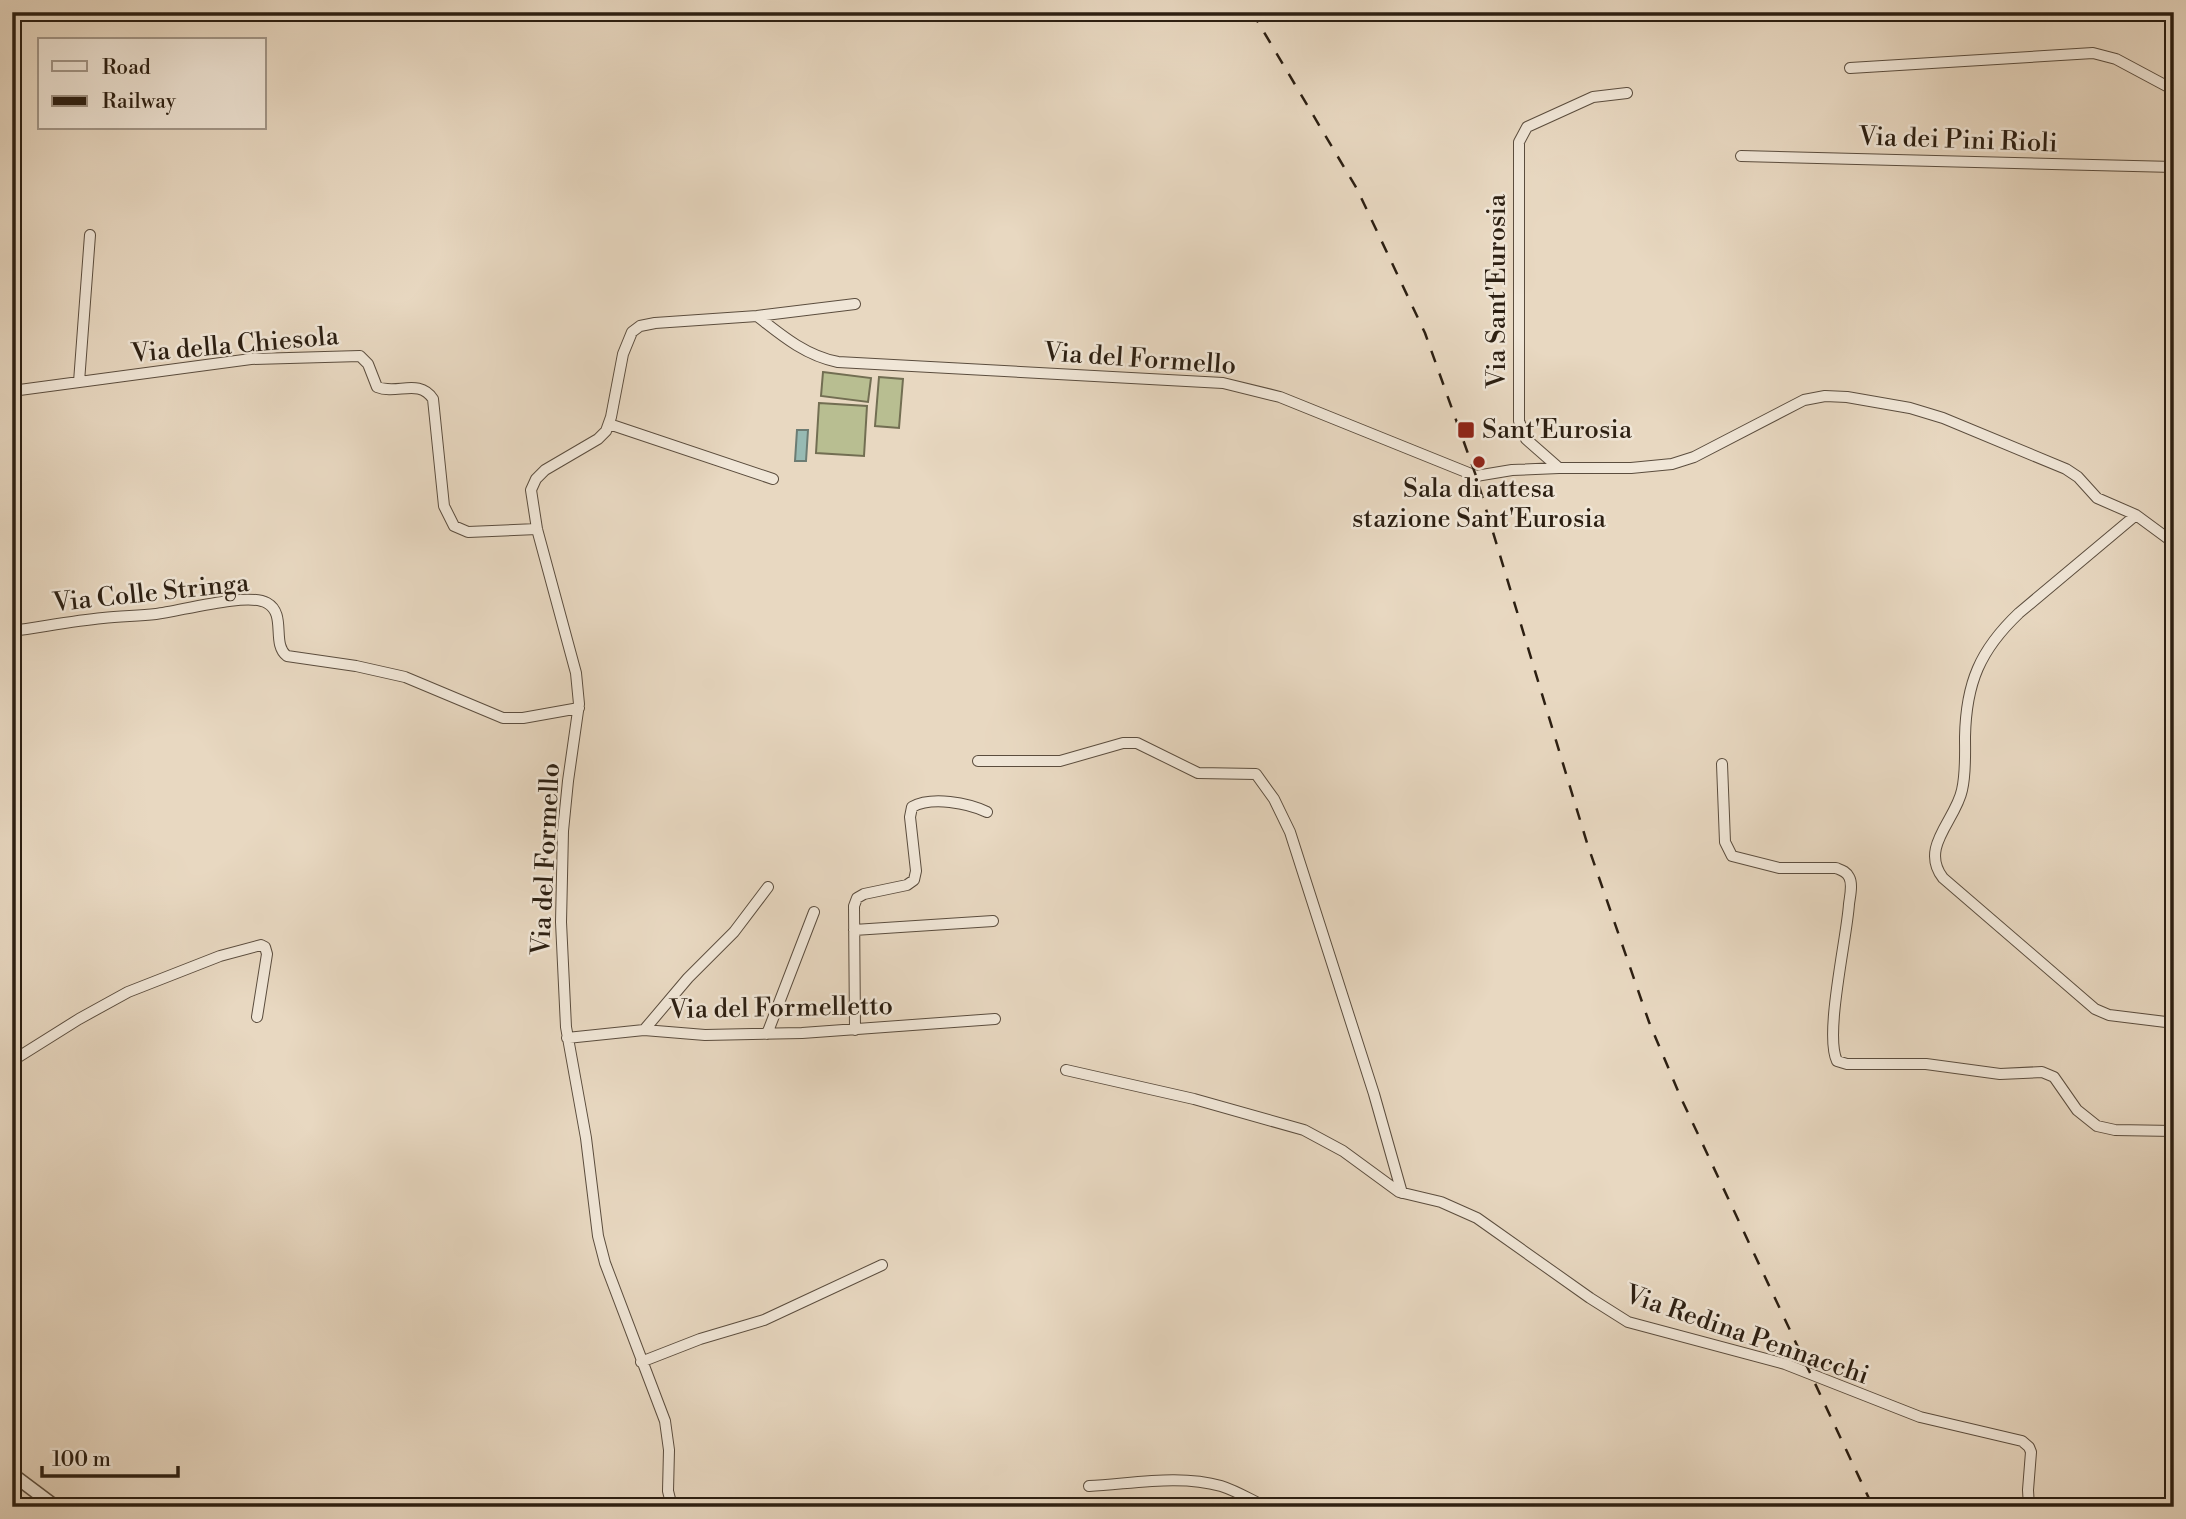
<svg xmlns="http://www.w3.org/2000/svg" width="2186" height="1519" font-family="'Libre Bodoni',serif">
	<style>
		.green { fill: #b8be91; stroke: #726e52; stroke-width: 2 }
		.water { fill: #97bab3; stroke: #6c7c73; stroke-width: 2 }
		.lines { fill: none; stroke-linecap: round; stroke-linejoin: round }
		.minor-casing { stroke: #5b4d3e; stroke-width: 12 }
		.tertiary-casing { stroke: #5b4d3e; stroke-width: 15 }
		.minor { stroke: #f0e6d7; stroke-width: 10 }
		.tertiary { stroke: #f0e6d7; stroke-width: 12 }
		.rail { stroke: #2c1f12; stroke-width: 2.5; stroke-dasharray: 12 12; stroke-linecap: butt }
		.poi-dot { fill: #8f2418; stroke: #f0e6d7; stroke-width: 2.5 }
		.labels { text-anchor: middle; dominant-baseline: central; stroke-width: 5; stroke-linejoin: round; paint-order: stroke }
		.street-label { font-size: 26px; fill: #2c1f12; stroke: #f0e6d7 }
		.poi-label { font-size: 26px; fill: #2c1f12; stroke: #f0e6d7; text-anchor: start }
	</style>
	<rect width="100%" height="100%" fill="#e8d8c1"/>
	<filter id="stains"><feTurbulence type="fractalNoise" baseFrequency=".00286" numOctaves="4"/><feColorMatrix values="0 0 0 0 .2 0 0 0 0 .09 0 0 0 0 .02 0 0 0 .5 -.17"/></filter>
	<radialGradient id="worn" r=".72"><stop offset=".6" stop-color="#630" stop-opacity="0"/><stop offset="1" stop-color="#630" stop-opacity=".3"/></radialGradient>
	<path class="green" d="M823,372L871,378L868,402L821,396Z
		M879,377L903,379L899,428L875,426Z
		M819,403L867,406L864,456L816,453Z"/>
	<path class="water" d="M797,430H808L806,461H795Z"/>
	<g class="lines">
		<g class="minor-casing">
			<path id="minor" d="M1850,68L2093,53L2116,59L2174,90
				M1627,93L1593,97L1527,127L1519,142V421L1526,439L1559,468H1631L1672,464L1694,457L1804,400L1825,396L1847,397L1910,408L1943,418L2066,469L2078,477L2097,498L2136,515L2174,543
				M1741,156L2174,167
				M757,316C781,335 806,356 838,362L1223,383L1280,397L1476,476L1512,470L1559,468
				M79,382L90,235
				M12,391L251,359L360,356L368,364L377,387C397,395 419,378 433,399L444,506L454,526L468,532L537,529
				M609,424L773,479
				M2136,515L2019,613C1980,650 1966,683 1965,737C1965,754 1966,773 1962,790C1956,820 1919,847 1943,878L2095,1009L2109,1015L2174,1023
				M12,631C42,627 72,621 103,618C120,616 138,616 156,614C181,611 247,592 267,603C287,614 271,644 287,656L356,666L405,677L503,718H523L579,708
				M978,761H1060L1123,743H1137L1198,773L1256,774L1274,799L1290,832L1374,1094L1402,1193
				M1722,764L1725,842L1732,856L1779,868H1836C1841,870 1846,871 1849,877C1853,884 1850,896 1849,904C1847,937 1824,1035 1837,1061L1847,1064H1926L2000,1074L2042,1072L2054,1077L2077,1110L2097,1126L2115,1130L2174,1131
				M854,930L993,921
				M644,1030L688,978L734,932L768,887
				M855,1030L854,906L857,898L864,894L907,885L914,880L916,871L910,817L912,807C932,796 968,803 987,812
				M767,1034L814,912
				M567,1038L644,1030L705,1035L802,1033L995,1019
				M12,1061L79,1019L128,992L220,956L261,945L265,947L267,954L257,1017
				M1066,1070L1194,1099L1304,1130L1343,1151L1399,1192L1441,1202L1477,1218L1590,1298L1628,1322L1785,1364L1920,1417L2022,1441L2029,1447L2031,1452L2028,1490L2029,1507
				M641,1362L700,1339L764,1320L882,1265
				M1089,1486C1131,1484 1180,1474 1221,1486C1237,1491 1251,1500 1266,1507
				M672,1507L668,1491L669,1450L665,1421L605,1263L598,1236L586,1138L566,1027L561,922L563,831L568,781L579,704L576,673L537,529L531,490L536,479L545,470L598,439L606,431L611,417L623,354L632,332L640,326L655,323L757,316L855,304"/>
		</g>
		<g class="tertiary-casing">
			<path id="tertiary" d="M12,1474L56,1507"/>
		</g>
		<use href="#minor" class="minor"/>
		<use href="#tertiary" class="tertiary"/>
		<path class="rail" d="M1252,12L1357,189L1425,333L1476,476L1587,843L1649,1022L1681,1098L1873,1507"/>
	</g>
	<g class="poi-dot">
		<rect x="1457" y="421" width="18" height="18" rx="3.5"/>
		<circle cx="1479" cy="462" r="7"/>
	</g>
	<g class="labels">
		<g class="street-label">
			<text transform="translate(1958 140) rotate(2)">Via dei Pini Rioli</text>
			<text transform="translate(1497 291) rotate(-90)">Via Sant'Eurosia</text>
			<text transform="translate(235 345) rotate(-5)">Via della Chiesola</text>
			<text transform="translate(1140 359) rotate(4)">Via del Formello</text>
			<text transform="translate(151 593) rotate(-6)">Via Colle Stringa</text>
			<text transform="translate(546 859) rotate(-87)">Via del Formello</text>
			<text transform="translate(781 1008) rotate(-1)">Via del Formelletto</text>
			<text transform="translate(1747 1335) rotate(19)">Via Redina Pennacchi</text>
		</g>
		<g class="poi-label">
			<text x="1482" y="430">Sant'Eurosia</text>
			<text x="1479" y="489" text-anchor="middle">Sala di attesa<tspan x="1479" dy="30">stazione Sant'Eurosia</tspan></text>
		</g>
	</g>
	<rect width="2186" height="1519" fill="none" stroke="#e8d8c1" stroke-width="42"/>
	<rect x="14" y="14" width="2158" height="1491" fill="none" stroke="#2c1f12" stroke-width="3.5"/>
	<rect x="21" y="21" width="2144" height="1477" fill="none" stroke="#2c1f12" stroke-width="2"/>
	<rect x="38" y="38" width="228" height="91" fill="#f0e6d7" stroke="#a29688" stroke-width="2"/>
	<rect x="52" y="61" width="35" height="10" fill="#f0e6d7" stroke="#a29688" stroke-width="2"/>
	<text x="102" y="74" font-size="21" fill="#2c1f12">Road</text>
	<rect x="52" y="96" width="35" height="10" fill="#2c1f12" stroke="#a29688" stroke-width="2"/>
	<text x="102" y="108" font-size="21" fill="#2c1f12">Railway</text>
	<path d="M42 1466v10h136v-10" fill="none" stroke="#2c1f12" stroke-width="3.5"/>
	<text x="52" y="1466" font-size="21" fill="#2c1f12" stroke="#f0e6d7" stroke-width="5" paint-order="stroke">100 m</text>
	<rect width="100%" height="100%" filter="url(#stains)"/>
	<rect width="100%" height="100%" fill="url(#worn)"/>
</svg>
